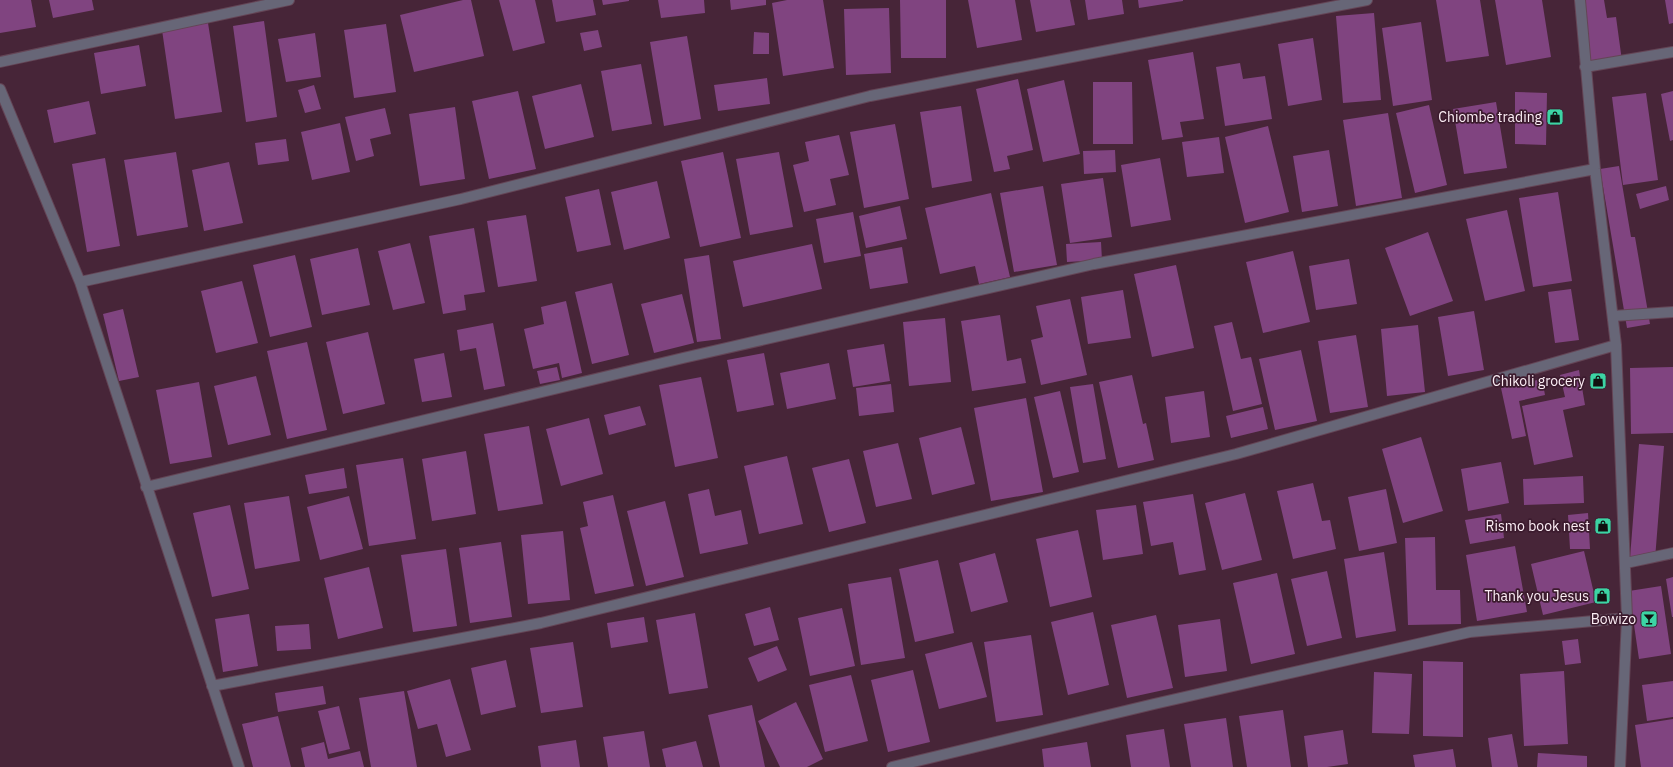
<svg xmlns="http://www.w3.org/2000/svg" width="1673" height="767" font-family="'IBM Plex Sans',sans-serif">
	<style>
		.building { fill: #804480 }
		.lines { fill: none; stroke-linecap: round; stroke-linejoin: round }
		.minor-casing { stroke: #644556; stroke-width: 12 }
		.minor { stroke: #676677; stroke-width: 10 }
		.labels { text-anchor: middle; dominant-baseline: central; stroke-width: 3.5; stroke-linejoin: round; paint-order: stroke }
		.poi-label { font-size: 14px; fill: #fceef5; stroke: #3c1b2e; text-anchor: end }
	</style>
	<rect width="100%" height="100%" fill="#472538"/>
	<path class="building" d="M0,0H31L36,27L0,33Z
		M49,0H92L94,10L53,18Z
		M463,0H471L484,56L414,72L400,15Z
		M499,0H535L545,43L513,51Z
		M552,0H593L596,15L556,22Z
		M602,0H629V1L603,5Z
		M658,0H704L705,13L661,18Z
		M730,0H766V5L731,10Z
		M787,0H823L834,68L783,76L772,3Z
		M900,0H946V58H901Z
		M968,0H1015L1022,40L977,48Z
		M1030,0H1070L1075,25L1036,32Z
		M1085,0H1122L1124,14L1088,20Z
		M1138,0H1183V1L1139,8Z
		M1436,0H1480L1489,56L1446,62Z
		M1495,0H1542L1551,57L1506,65Z
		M1582,0H1604L1607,18L1616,17L1622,61L1591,66Z
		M1665,0H1673V23L1669,24Z
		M889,8L891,73L846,75L844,9Z
		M1374,13L1381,100L1343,103L1336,16Z
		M264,21L277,117L246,122L233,26Z
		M1421,22L1432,100L1393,106L1382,28Z
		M208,23L222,112L175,119L162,30Z
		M386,24L396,92L354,98L344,30Z
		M598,30L602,47L584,51L580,33Z
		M754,32L769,33V54H753Z
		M315,33L321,77L286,82L278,39Z
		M687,36L701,119L664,126L650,42Z
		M1313,38L1322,100L1288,106L1278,44Z
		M139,45L146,86L101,94L94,53Z
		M1193,52L1204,119L1180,122L1183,137L1162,140L1148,60Z
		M1240,63L1243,79L1265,76L1272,119L1225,126L1216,67Z
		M641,64L652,124L612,131L601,71Z
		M767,78L770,104L718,111L714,85Z
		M1018,79L1033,150L1007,156L1010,169L994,172L976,89Z
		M1064,80L1080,154L1043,162L1027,89Z
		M1093,82H1132L1133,144H1093Z
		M581,84L594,137L545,149L532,96Z
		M314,85L321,109L305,113L298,90Z
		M518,91L536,169L489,179L472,101Z
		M1673,91V140L1670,141L1661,94Z
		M1515,92L1547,93L1546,145L1515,144Z
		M1646,93L1658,180L1623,185L1612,97Z
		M89,101L96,134L54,143L47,110Z
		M1496,102L1507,168L1464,174L1453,109Z
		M1429,105L1447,185L1415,193L1396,113Z
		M961,106L972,181L932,188L920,112Z
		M455,107L465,179L420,186L409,114Z
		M385,108L391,134L370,139L374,156L356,161L345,117Z
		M1388,113L1402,198L1356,206L1343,120Z
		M340,123L350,172L312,180L301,132Z
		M895,124L909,199L864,208L850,132Z
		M1268,126L1289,212L1245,223L1225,137Z
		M839,135L849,175L830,179L836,205L804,212L793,165L809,161L805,142Z
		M1219,137L1224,173L1187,177L1182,142Z
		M286,139L289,161L258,165L255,143Z
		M1115,150L1116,172L1084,174L1083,151Z
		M1329,150L1338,206L1302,212L1293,156Z
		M176,152L188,227L137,236L124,160Z
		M723,152L741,238L700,247L681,161Z
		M779,152L793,227L750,235L736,159Z
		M105,158L120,246L87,252L72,164Z
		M1160,158L1171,220L1131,227L1121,165Z
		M229,162L243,223L204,231L192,170Z
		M1619,166L1631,237H1635L1650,324L1627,328L1600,169Z
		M1103,178L1112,237L1070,243L1061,184Z
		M657,181L670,238L624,250L611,192Z
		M1043,186L1057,265L1014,272L1000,193Z
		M1666,186L1669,200L1640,209L1636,194Z
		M599,189L611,245L577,252L565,197Z
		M1558,192L1572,281L1533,287L1519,198Z
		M991,193L1010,277L979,284L975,266L940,274L925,208Z
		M900,206L907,239L866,248L859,216Z
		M1507,210L1525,291L1485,301L1466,219Z
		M853,212L861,256L824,263L816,219Z
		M526,215L537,281L498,287L487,221Z
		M474,228L485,292L464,295L466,310L443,314L429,236Z
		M1428,232L1453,301L1410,316L1385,248Z
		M1101,242L1102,260L1067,262L1066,244Z
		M410,243L425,303L393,310L378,251Z
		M812,244L822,289L743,307L733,261Z
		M902,247L908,283L870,289L864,254Z
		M358,248L370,305L322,315L310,259Z
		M1293,251L1310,322L1263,333L1246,262Z
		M295,255L312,327L270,337L253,265Z
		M709,255L721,339L697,342L684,259Z
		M1349,259L1357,304L1316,310L1309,266Z
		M1176,265L1194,348L1152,357L1134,274Z
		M242,281L258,343L216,353L201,291Z
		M612,283L629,355L592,364L575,292Z
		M1571,289L1579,340L1555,343L1548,292Z
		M1123,290L1131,338L1088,344L1081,297Z
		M682,294L694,343L654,353L641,304Z
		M1070,299L1087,375L1041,385L1031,340L1043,337L1036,306Z
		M566,301L582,373L562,378L559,363L533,369L524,329L544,324L541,307Z
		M123,309L139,377L119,381L103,314Z
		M1474,311L1484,370L1448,376L1438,317Z
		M1000,315L1007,361L1021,358L1026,383L972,391L961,321Z
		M945,318L951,382L909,386L903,322Z
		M1232,322L1241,359L1251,357L1262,404L1233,411L1214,326Z
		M493,323L505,386L484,390L476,348L460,351L457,330Z
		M1418,325L1425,392L1387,396L1381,329Z
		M368,332L385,404L343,414L326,342Z
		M1356,335L1368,407L1330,413L1318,341Z
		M307,342L327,430L287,439L267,351Z
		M884,344L890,381L853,387L847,350Z
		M1301,350L1317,421L1275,430L1259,359Z
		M444,353L452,397L422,402L414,359Z
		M764,353L774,405L737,412L727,360Z
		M829,363L836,399L787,409L780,373Z
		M557,367L560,380L540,384L537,371Z
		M1673,367V433L1631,434L1630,368Z
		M1579,370L1585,405L1563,410L1573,457L1534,465L1522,406L1565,397L1560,375Z
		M1132,375L1143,424L1146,423L1154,460L1118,468L1099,382Z
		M256,376L271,435L228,445L214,386Z
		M701,377L718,458L675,467L659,385Z
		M1542,379L1545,395L1519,401L1526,436L1512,439L1501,388Z
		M199,382L212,457L170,464L156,390Z
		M891,384L894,412L859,416L856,388Z
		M1093,384L1106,459L1083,463L1070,387Z
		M1060,391L1079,472L1053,478L1034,397Z
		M1204,391L1210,437L1171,443L1165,397Z
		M1026,398L1043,492L991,501L974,408Z
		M640,406L646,425L609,435L604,415Z
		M1263,407L1268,429L1231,438L1226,416Z
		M589,418L603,474L561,486L546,429Z
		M529,426L543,504L498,511L484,434Z
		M961,427L975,484L932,495L919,438Z
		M1421,437L1443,511L1403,523L1382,449Z
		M898,443L912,499L876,507L863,451Z
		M1639,444L1664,446L1655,559L1630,558Z
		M466,451L476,514L432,521L422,459Z
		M787,456L803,524L759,534L744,466Z
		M403,458L416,539L369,546L356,465Z
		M849,459L866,523L829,532L812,468Z
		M1501,462L1509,503L1468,511L1461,469Z
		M344,468L347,488L309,494L305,475Z
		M1583,476L1584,503L1524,505L1523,479Z
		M1313,483L1322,521L1330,520L1336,549L1293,559L1277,491Z
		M709,489L715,516L741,510L748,544L700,554L688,494Z
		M1386,489L1397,543L1359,551L1348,497Z
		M1245,493L1262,560L1222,570L1205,503Z
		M1193,494L1206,570L1179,575L1173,542L1151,546L1143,502Z
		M613,495L634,586L595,594L580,528L588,526L583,502Z
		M289,496L300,561L255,569L244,503Z
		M349,496L363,549L320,560L307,507Z
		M665,501L684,577L646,586L627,511Z
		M230,505L249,589L212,597L193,513Z
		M1136,505L1143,554L1103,560L1096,510Z
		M1588,513L1590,549H1570L1568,515Z
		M1501,514L1504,538L1470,544L1465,520Z
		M1078,530L1092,597L1050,607L1036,539Z
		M563,531L570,600L528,604L521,535Z
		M1435,537L1436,590H1460L1461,624L1408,625L1405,538Z
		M501,542L512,617L470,623L459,548Z
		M1515,546L1527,612L1477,621L1466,555Z
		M446,549L457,626L413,632L401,555Z
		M1584,551L1596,602L1543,615L1531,564Z
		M1384,552L1396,631L1356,638L1344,559Z
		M995,553L1008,602L971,612L959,563Z
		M938,560L954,633L915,642L899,569Z
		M369,567L383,628L338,639L324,578Z
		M1327,571L1342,638L1307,646L1291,579Z
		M1277,573L1295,654L1251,664L1233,583Z
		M891,577L905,658L861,665L848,584Z
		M1673,577V617H1672L1666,579Z
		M1661,586L1671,654L1639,659L1629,591Z
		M770,607L779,640L754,646L745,614Z
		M842,608L855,666L810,676L798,618Z
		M1093,612L1109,685L1068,695L1051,622Z
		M695,613L708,688L669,694L656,620Z
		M249,614L258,666L223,672L215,619Z
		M1156,615L1173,688L1127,698L1111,625Z
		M644,617L648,642L611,648L607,623Z
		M1220,619L1227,671L1185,677L1178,625Z
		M309,624L311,649L277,651L275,626Z
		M1031,635L1043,715L996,722L984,642Z
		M1578,639L1581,663L1565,665L1562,641Z
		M573,642L583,707L541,713L530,648Z
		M972,642L987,697L939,709L925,654Z
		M777,646L787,670L758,682L748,658Z
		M506,660L516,707L481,715L471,668Z
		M1423,661L1463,662V737L1423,736Z
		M913,670L930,742L888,752L871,680Z
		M1564,671L1568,744L1524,746L1520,674Z
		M1374,672L1412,674L1409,734L1372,733Z
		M851,675L868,741L825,752L809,685Z
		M450,679L471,750L446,757L437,724L418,729L407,691Z
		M1673,681V717L1647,721L1642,685Z
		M323,686L326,704L278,712L275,693Z
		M404,691L417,767H371L359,698Z
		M796,702L823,759L807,767H780L758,721Z
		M752,705L765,767H720L708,715Z
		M339,706L350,749L329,754L318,711Z
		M1283,710L1291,767H1247L1239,716Z
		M278,716L291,767H253L242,724Z
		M1226,718L1233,767H1191L1184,724Z
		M1673,719V767H1641L1635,725Z
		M1164,729L1170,767H1131L1126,735Z
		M1343,730L1348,764L1327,767H1308L1304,736Z
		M644,731L650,767H608L603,737Z
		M1512,734L1518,767H1492L1488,738Z
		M576,740L580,767H541L538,746Z
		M696,741L703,767H666L662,749Z
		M324,742L328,759L360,751L364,767H305L301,748Z
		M1087,742L1091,767H1044L1042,749Z
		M1453,749L1456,767H1415L1413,755Z
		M1538,753L1587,756V767H1537Z"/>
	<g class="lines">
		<g class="minor-casing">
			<path id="minor" d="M1580,0L1595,169L1616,345L1627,618L1620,767
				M0,62L289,0
				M1585,67L1673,52
				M0,89L80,282L239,767
				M80,282L461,199L870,96L1367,0
				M1613,316L1673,312
				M146,487L683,358L1094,264L1595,169
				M1626,563L1673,553
				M212,686L541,623L1236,454L1616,345
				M892,767L1154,704L1470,632L1627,618"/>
		</g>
		<use href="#minor" class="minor"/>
	</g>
	<defs>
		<g id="shop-square" transform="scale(0.9)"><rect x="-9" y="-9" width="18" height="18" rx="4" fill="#3cd4a4" stroke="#3c1b2e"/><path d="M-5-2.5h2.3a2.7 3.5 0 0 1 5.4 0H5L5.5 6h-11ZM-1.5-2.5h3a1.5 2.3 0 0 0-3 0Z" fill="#111"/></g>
		<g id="bar-square" transform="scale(0.9)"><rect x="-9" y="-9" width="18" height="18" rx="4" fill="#3cd4a4" stroke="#3c1b2e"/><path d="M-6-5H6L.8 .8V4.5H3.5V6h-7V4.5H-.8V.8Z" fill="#111"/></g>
	</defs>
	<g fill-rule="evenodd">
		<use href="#shop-square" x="1555" y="117"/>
		<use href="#shop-square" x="1598" y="381"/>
		<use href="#shop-square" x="1603" y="526"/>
		<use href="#shop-square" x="1602" y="596"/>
		<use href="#bar-square" x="1649" y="619"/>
	</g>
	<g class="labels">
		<g class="poi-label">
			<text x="1542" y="117">Chiombe trading</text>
			<text x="1585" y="381">Chikoli grocery</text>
			<text x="1590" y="526">Rismo book nest</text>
			<text x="1589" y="596">Thank you Jesus</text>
			<text x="1636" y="619">Bowizo</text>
		</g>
	</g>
</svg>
